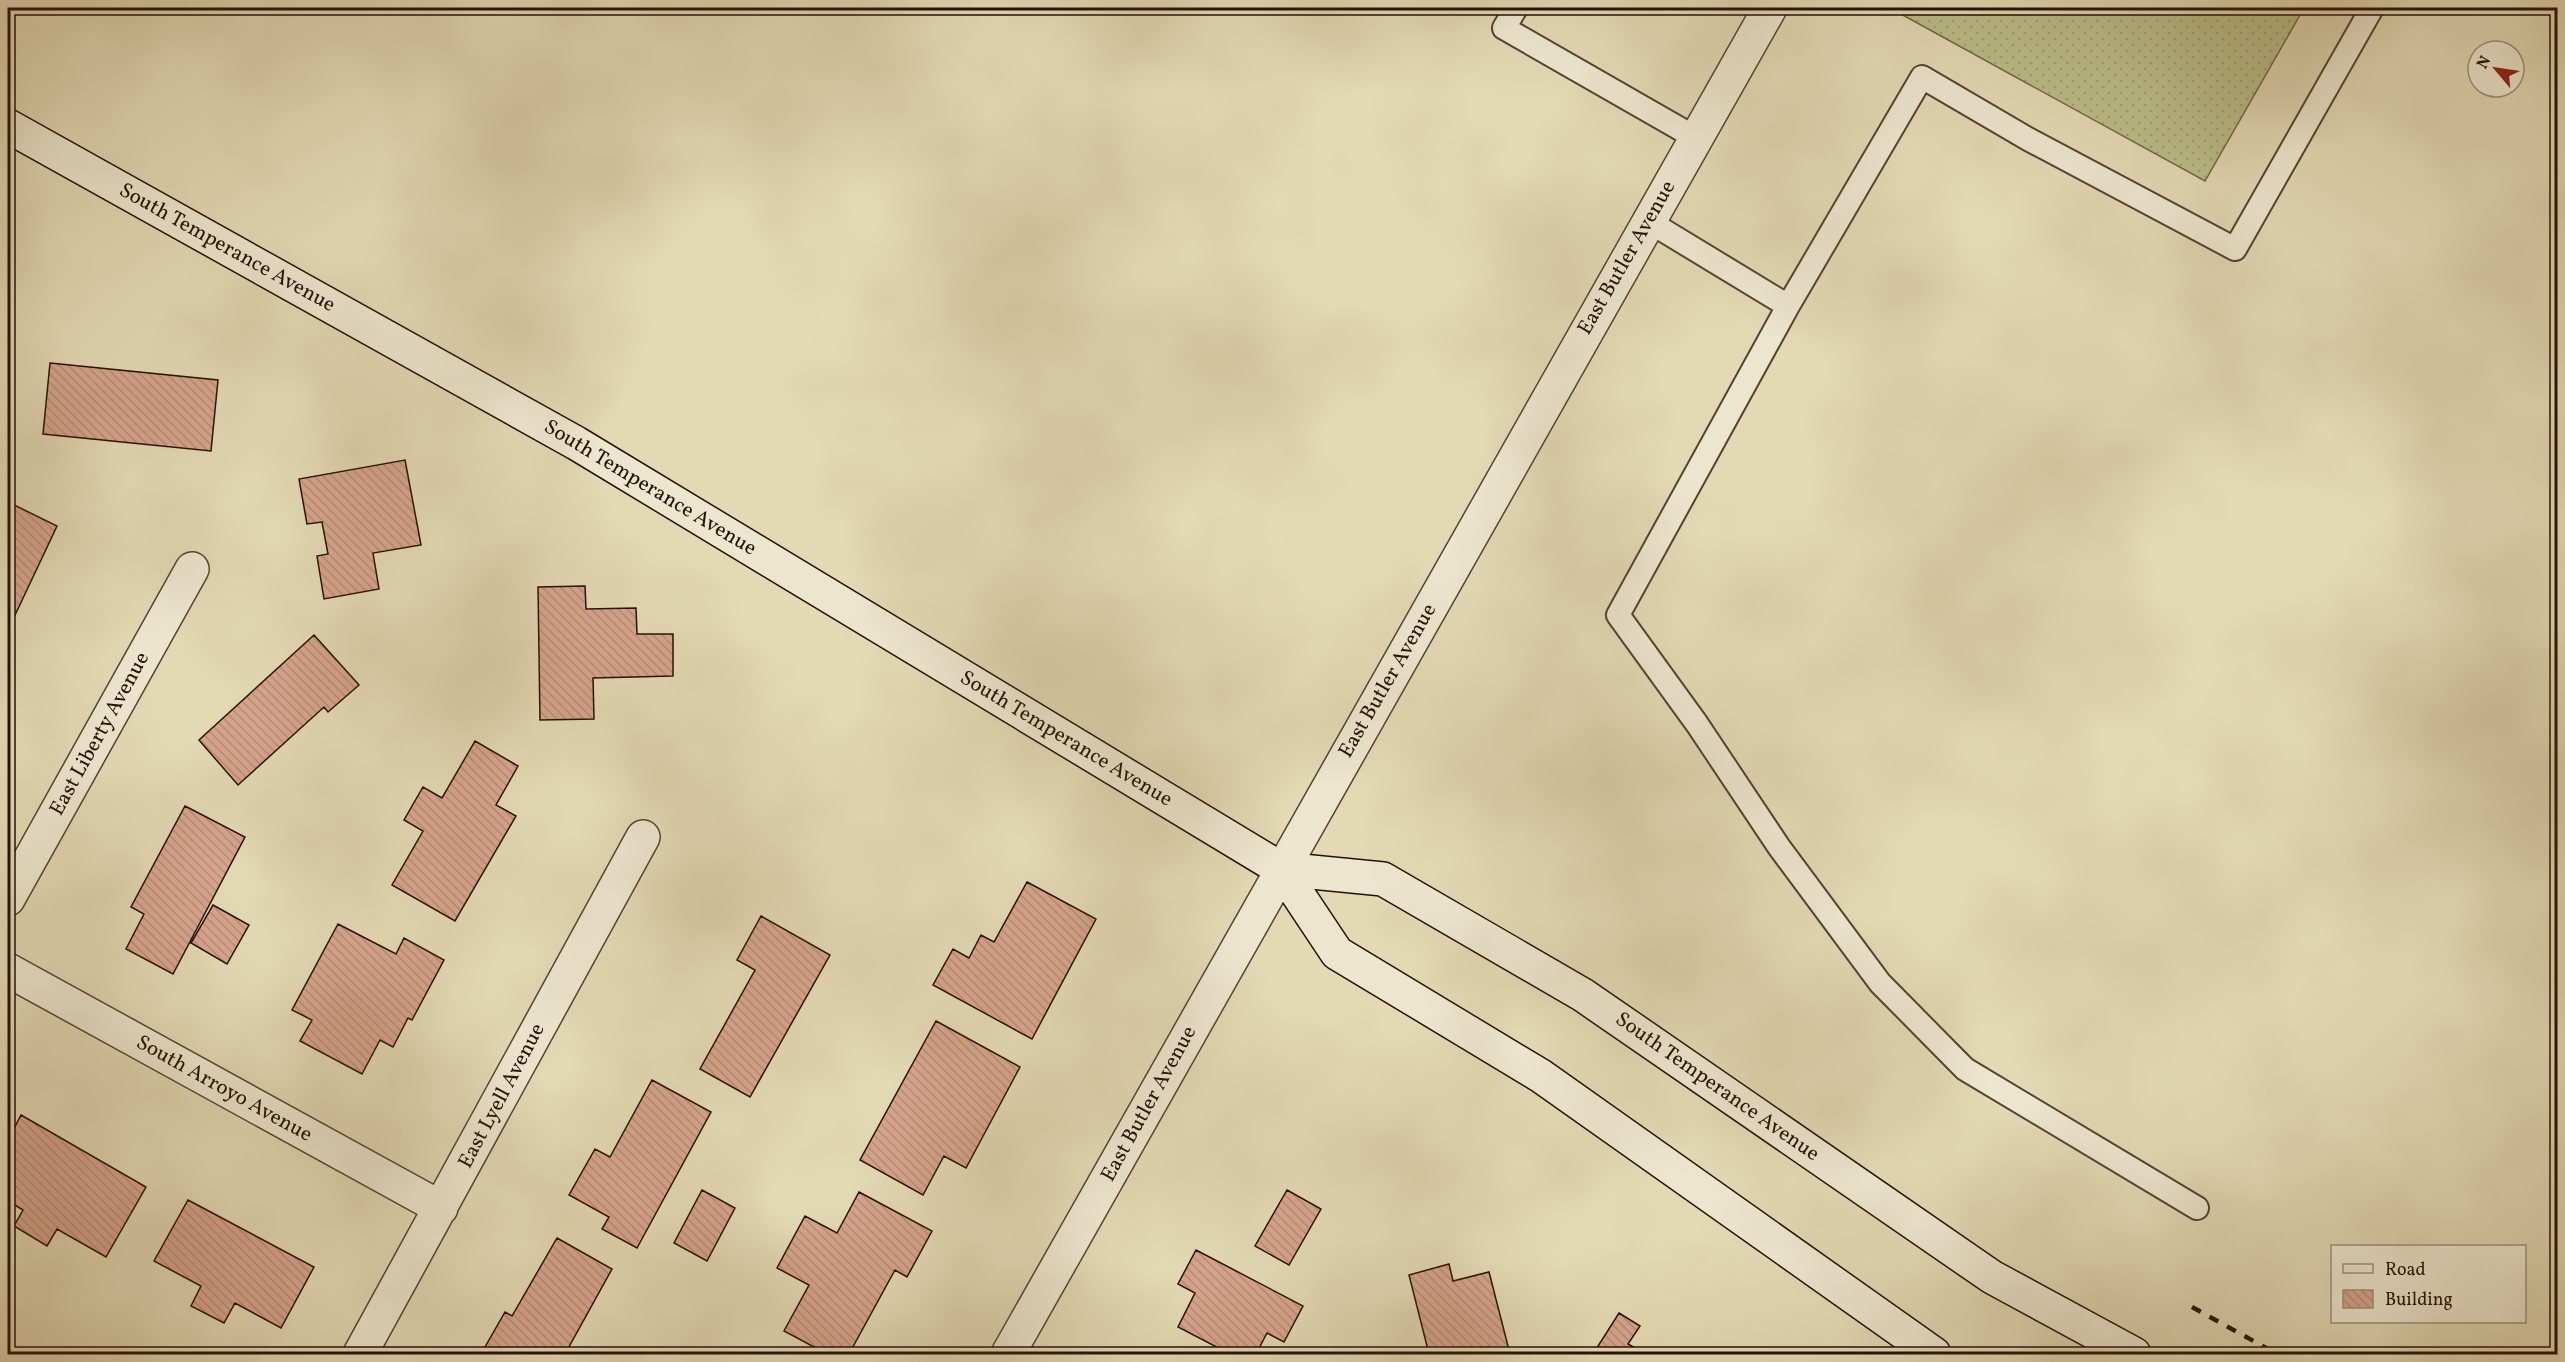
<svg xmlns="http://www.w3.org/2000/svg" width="2565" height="1362" font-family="Vollkorn,serif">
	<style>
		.grass { fill: url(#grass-dots); stroke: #706747; stroke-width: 1.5 }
		.building { fill: url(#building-back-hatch); stroke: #241106; stroke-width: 1.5 }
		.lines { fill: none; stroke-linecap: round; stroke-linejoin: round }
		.service-casing { stroke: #544332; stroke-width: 26 }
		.minor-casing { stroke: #544332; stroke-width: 36 }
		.tertiary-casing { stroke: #544332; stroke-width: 36 }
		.secondary-casing { stroke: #241106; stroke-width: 36 }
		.service { stroke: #ede6cf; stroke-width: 22 }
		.minor { stroke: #ede6cf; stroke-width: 33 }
		.tertiary { stroke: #ede6cf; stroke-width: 33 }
		.secondary { stroke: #ede6cf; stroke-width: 33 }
		.rail { stroke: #241106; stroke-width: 4.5; stroke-dasharray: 10 10; stroke-linecap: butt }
		.labels { text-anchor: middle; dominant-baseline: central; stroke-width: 4.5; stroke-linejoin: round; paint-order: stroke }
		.street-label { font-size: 21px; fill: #241106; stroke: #ede6cf }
	</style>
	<defs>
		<pattern id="grass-dots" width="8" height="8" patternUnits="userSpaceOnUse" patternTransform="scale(1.5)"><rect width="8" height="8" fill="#bbbd88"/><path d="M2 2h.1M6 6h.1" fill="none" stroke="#a1a174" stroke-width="1.8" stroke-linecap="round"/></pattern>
		<pattern id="building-back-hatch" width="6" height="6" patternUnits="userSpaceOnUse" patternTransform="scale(1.5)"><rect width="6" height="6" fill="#d6a48d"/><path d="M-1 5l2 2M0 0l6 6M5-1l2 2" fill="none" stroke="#b88c78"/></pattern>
	</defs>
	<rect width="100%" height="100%" fill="#e3d9b5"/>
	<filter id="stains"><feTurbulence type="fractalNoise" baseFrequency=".00333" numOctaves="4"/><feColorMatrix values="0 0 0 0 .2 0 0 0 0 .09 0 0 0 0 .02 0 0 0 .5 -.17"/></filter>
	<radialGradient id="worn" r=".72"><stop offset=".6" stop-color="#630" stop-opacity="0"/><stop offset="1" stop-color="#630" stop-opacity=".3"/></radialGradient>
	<path class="grass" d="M1890,8H2304L2205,181Z"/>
	<path class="building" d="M50,363L218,380L211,451L43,434Z
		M405,460L421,545L373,553L379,589L324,599L317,556L328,554L322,522L307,524L299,479Z
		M8,502L57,526L8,630Z
		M585,586L586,609L636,608L637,634H673V676L593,678L594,719L540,720L538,587Z
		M314,635L359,685L328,712L324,707L238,785L199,740Z
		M475,741L518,766L496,805L516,816L455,921L392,885L423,831L404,820L423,787L442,798Z
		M185,806L245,837L173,974L126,949L144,914L131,907Z
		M1027,882L1096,919L1032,1039L933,985L953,949L969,958L981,935L994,942Z
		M213,905L249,925L227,964L191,943Z
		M761,916L830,955L750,1097L700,1069L755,970L737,960Z
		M338,924L396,954L404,938L444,960L412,1020L408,1018L393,1047L380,1040L362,1074L300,1041L312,1020L292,1010Z
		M936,1021L1020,1067L966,1168L944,1156L923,1195L860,1160Z
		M652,1080L711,1112L637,1248L602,1229L609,1217L569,1195L595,1149L610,1157Z
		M21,1115L146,1187L106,1257L57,1229L47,1246L14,1226L23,1210L8,1201V1140Z
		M702,1190L735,1208L707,1261L674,1243Z
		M1287,1190L1321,1209L1289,1265L1255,1246Z
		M859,1192L932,1231L907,1277L895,1270L849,1354H827L784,1331L809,1285L777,1268L805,1216L837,1233Z
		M188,1200L314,1267L281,1328L235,1303L224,1323L191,1306L201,1286L154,1261Z
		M557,1238L612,1269L565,1354H481L505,1312L512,1316Z
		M1196,1250L1303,1306L1284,1342L1267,1333L1256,1354H1230L1178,1327L1195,1293L1178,1284Z
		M1449,1264L1453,1281L1489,1272L1510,1354H1429L1409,1275Z
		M1619,1313L1640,1326L1628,1344L1646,1354H1593Z
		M8,1344L26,1354H8Z"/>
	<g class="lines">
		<g class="service-casing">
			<path id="service" d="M1516,8L1504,28L1696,138
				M1648,221L1788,306L1618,615L1697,724L1779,847L1880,983L1965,1069L2197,1208
				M1788,306L1922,77L2028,139L2235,249L2372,8"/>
		</g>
		<g class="minor-casing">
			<path id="minor" d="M8,899L192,569
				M8,970L441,1208
				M360,1354L643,837"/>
		</g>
		<g class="tertiary-casing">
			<path id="tertiary" d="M1008,1354L1770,8"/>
		</g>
		<g class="secondary-casing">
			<path id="secondary" d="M8,126L576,443L1281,869L1337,953L1541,1076L1934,1354
				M1281,869L1383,879L1583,995L1992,1277L2134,1354"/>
		</g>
		<use href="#service" class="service"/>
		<use href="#minor" class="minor"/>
		<use href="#tertiary" class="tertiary"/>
		<use href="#secondary" class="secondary"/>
		<path class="rail" d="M2192,1307L2277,1354"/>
	</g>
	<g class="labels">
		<g class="street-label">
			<text transform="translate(227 248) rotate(29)">South Temperance Avenue</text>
			<text transform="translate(1627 258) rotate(-60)">East Butler Avenue</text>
			<text transform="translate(650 488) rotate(31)">South Temperance Avenue</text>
			<text transform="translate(1388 681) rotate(-60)">East Butler Avenue</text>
			<text transform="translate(100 734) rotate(-61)">East Liberty Avenue</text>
			<text transform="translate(1066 739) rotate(31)">South Temperance Avenue</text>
			<text transform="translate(1717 1087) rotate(35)">South Temperance Avenue</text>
			<text transform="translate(224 1089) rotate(29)">South Arroyo Avenue</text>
			<text transform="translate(502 1096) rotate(-62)">East Lyell Avenue</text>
			<text transform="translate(1149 1104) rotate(-61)">East Butler Avenue</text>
		</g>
	</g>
	<rect width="2565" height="1362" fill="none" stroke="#e3d9b5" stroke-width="30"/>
	<rect x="9" y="9" width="2547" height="1344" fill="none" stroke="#241106" stroke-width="3"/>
	<rect x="15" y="15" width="2535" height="1332" fill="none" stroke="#241106" stroke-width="1.5"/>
	<rect x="2331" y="1245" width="195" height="78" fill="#ede6cf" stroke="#9d917f" stroke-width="1.5"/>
	<rect x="2343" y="1264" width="30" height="9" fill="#ede6cf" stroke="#9d917f" stroke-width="1.5"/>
	<text x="2385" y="1275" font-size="18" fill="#241106">Road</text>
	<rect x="2343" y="1290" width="30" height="18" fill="url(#building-back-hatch)" stroke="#9d917f" stroke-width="1.5"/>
	<text x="2385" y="1305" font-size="18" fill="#241106">Building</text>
	<g transform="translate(2496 69) rotate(299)"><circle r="28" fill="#ede6cf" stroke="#9d917f" stroke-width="1.5"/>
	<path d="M0-4.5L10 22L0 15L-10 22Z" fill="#8f2418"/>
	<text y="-9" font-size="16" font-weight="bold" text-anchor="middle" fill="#241106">N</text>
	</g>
	<rect width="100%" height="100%" filter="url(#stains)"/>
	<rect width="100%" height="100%" fill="url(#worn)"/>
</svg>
